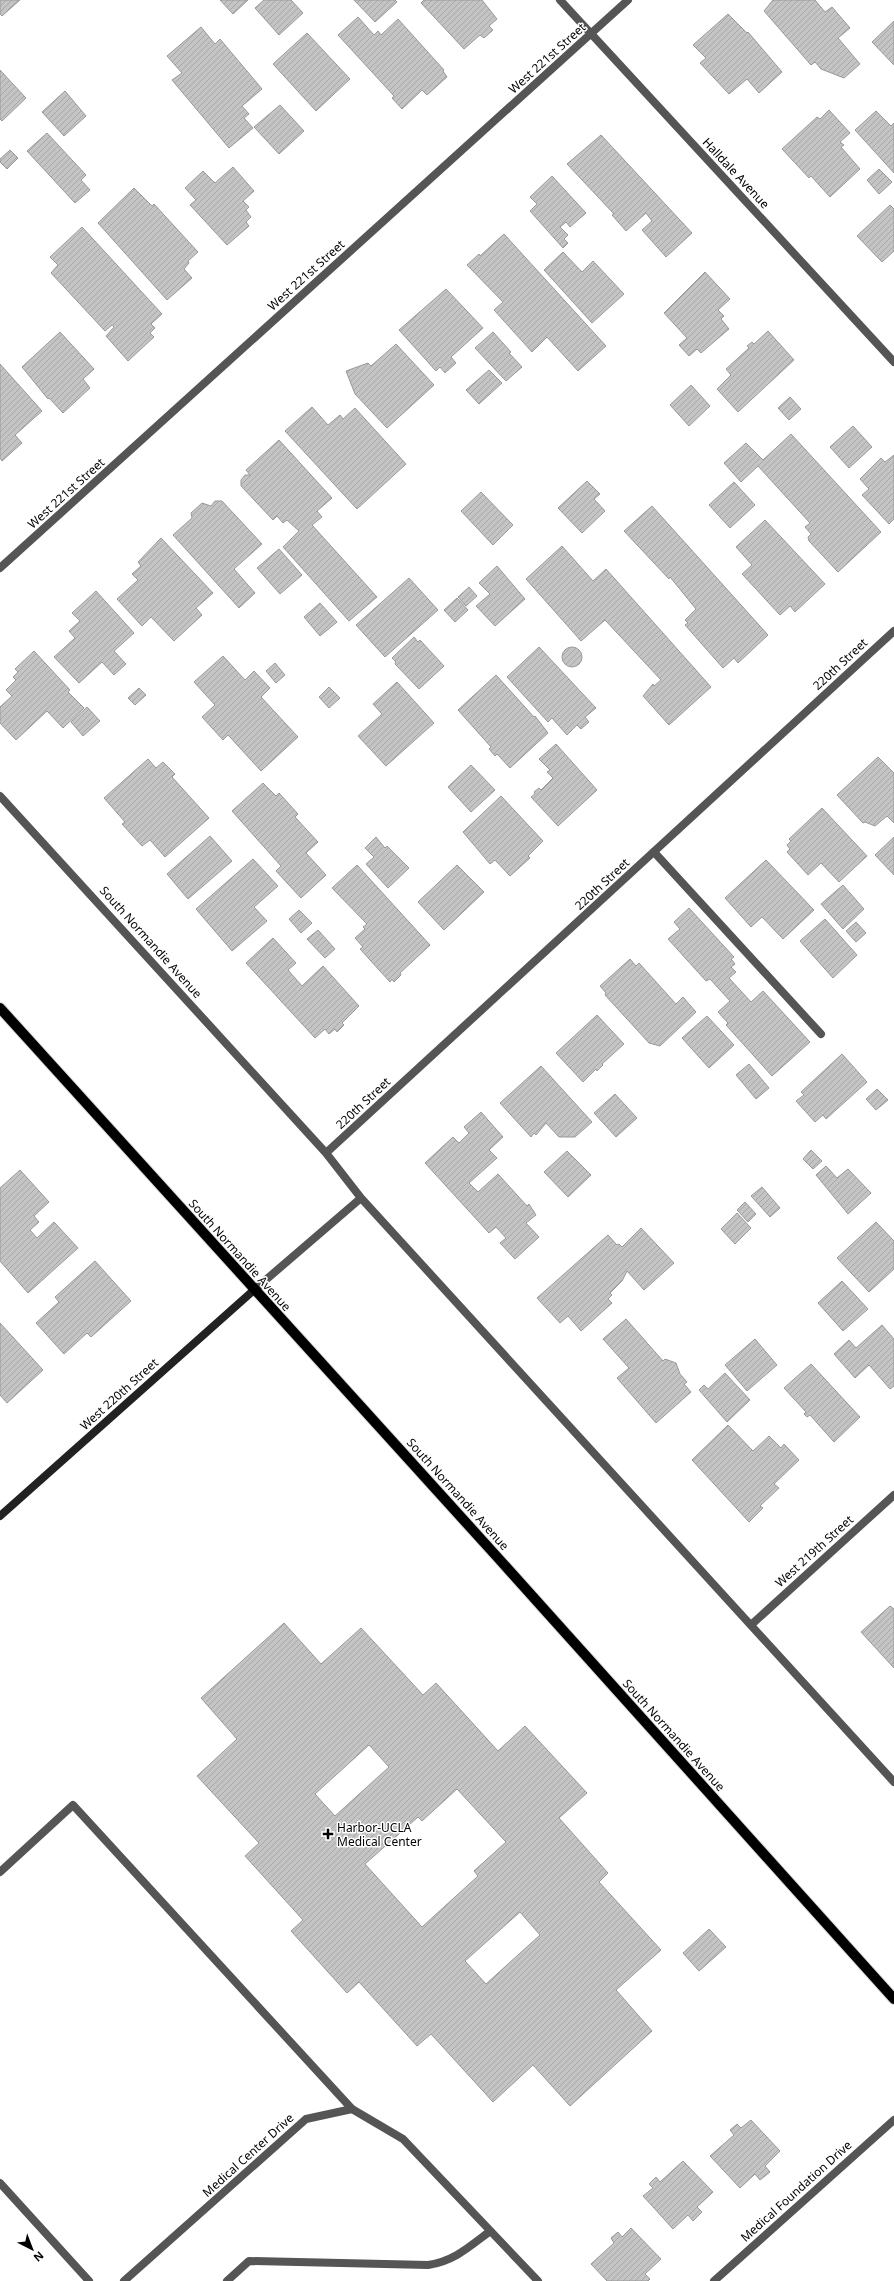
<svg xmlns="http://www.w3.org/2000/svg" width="894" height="2281" font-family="'Noto Sans',sans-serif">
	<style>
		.building { fill: url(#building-hatch); stroke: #999; fill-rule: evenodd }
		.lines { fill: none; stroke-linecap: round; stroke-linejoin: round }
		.primary-casing { stroke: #dbdbdb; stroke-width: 12 }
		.lane { stroke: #555; stroke-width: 8 }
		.street { stroke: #555; stroke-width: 8 }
		.secondary { stroke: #222; stroke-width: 8 }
		.primary { stroke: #000; stroke-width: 10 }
		.poi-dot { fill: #000; stroke: #fff; stroke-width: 1.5 }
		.labels { text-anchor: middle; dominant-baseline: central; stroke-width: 3; stroke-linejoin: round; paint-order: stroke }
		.street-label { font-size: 12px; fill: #000; stroke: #fff }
		.poi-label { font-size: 12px; fill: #000; stroke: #fff; text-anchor: start }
	</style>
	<defs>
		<pattern id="building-hatch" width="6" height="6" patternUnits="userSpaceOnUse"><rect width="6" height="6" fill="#c4c4c4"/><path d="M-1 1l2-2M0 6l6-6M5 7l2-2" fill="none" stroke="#a7a7a7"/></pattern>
	</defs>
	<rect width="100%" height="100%" fill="#fff"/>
	<path class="building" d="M0,0H20L2,16L0,14Z
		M220,0H248L233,14Z
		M264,0H291L303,13L279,35L255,8Z
		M354,0H395L397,2L375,22Z
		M424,0H482L497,19L489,26L493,30L484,38L480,35L464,49L421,3Z
		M773,0H815L825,12L832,7L850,28L838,38L860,64L844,78L821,69L815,62L811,65L764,11Z
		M728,14L747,33L748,32L782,72L759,93L747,79L729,94L700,63L706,58L693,45Z
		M358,17L374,35L378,31L381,35L398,19L444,70L443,71L447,77L427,95L422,90L402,109L392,98L394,96L338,35Z
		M894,21V65L872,42Z
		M201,27L215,44L220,39L262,89L242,106L249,114L244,118L253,128L229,148L172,80L182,73L167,56Z
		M307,33L350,79L316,111L273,64Z
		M0,70L26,98L2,121L0,119Z
		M65,91L86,116L64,136L42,112Z
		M280,105L304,131L279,154L254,127Z
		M829,110L850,133L840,142L844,145L841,147L860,169L830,197L811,176L809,178L782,149L817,117L820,119Z
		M876,111L891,126L894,123V173L855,130Z
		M47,133L86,175L81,180L90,190L75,203L27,151Z
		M601,135L692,233L666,257L642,230L652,221L646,213L626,231L612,215L614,214L567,164Z
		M10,150L18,158L7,169L0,162V159Z
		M233,167L254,191L243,201L249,207L246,210L251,217L246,222L249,226L227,245L190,205L196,200L185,188L203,171L215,183Z
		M879,169L892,182L879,194L867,180Z
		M552,176L586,213L570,227L566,222L560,227L568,235L564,239L568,243L563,248L530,211L537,204L530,197Z
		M134,188L152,206L154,204L198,252L188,261L189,263L184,269L192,278L167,300L98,223Z
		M890,205L894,209V251L882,262L857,236Z
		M82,227L162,314L151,324L155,328L150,333L154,337L128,361L106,336L114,327L112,325L105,331L51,273L58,265L50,257Z
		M504,234L606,346L578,371L547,337L532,352L494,310L503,302L467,265L479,254L480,256Z
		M563,252L582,272L593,261L624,294L592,323L544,270Z
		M705,272L730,299L718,310L724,316L721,319L729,329L701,353L697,349L689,356L679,345L687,338L664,313Z
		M446,289L483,328L451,357L456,363L445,373L440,367L436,371L399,330Z
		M768,331L794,360L738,412L717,389L731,375L726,369L749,348L747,346L752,342L754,344Z
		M60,332L94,369L83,379L90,388L63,413L49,398L48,399L22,367Z
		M493,332L511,352L509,353L522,367L506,381L475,348Z
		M396,344L434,385L387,428L355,394L346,371L368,363L371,366Z
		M0,364L42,411L15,435L22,443L2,461L0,458Z
		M489,370L502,383L479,404L466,390Z
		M691,385L710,406L689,426L670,405Z
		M790,397L801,409L789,420L778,408Z
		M312,407L328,425L340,415L343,419L355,408L406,464L357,509L285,431Z
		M853,426L872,447L849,468L830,447Z
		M791,434L881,532L838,572L809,541L808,537L811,534L805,527L810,523L758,466L741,482L724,463L746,443L763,460Z
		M279,440L332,498L317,511L322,517L312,525L377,597L349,621L283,547L299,531L287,520L283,523L277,516L273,520L241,486V480L245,475H250L246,470Z
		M894,455V519L889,524L862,495L869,489L860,479L881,458L885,462Z
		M587,481L600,494L594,499L605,511L582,533L558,508Z
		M734,482L755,505L730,528L709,505Z
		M481,492L513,525L493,545L461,511Z
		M215,501H222L262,544L234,569L255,593L239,608L173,535L192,518L191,513L202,503L211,506Z
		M652,506L768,635L738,663L734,658L723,668L685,625L688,623L685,620L696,609L670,577L669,579L624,531Z
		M765,520L825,584L795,612L790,606L780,615L742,574L752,565L736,547Z
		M161,538L213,593L196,608L202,615L174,641L151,617L142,626L117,599L138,580L132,574L141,566L138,562Z
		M562,546L593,581L606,569L711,687L669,725L643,696L653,684L654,686L661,680L605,620L581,641L526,579Z
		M279,549L302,575L280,594L257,568Z
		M497,566L525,599L495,626L476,606L490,594L479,583Z
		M409,578L438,610L385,657L356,625Z
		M469,587L477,596L466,606L458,597Z
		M96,591L134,633L114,651L126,664L114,675L102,662L79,683L54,657L75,638L69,631L80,621L72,613Z
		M457,598L468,610L455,622L444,610Z
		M320,603L337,622L320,636L304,617Z
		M414,637L418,642L420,640L444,666L419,689L395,664L396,662L392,658Z
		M562 657a10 10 0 1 1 20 0a10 10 0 1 1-20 0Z
		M539,647L596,708L585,717L589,722L581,729L577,725L567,735L552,718L548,722L507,677Z
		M34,651L70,690L68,692L84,708L63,728L47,711L16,740L0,723V707L12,696L6,690L16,680L13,677L18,672L15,669Z
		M223,656L245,680L254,671L270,688L261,697L298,737L261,771L228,735L223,740L202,717L215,705L194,682Z
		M275,663L285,675L276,683L266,671Z
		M496,675L534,717L535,716L548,733L510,768L497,754L495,756L489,749L491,747L458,710Z
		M397,682L434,723L386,766L358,736L382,714L373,704Z
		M329,687L340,698L329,708L319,697Z
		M139,688L146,695L135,705L128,698Z
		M87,707L100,721L83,736L71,722Z
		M556,744L597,790L558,826L531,797L535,794L534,792L539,788L541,790L553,778L547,772L550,770L539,759Z
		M878,757L894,773V823L887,816L875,826L865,822L863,823L837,795Z
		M148,759L156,768L163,762L175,774L172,777L209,818L165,857L150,840L142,846L122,824L125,822L104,798Z
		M471,765L495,790L471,812L448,787Z
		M263,783L276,796L279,793L298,814L295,817L318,842L306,853L326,875L301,898L276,871L281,866L232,811Z
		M501,796L543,841L528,856L530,858L510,876L495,860L490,864L463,832Z
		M822,808L867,856L839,882L821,863L808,875L787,852L790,849L787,845L791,841L789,839Z
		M210,836L232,861L188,899L167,874Z
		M376,837L385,848L387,846L409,868L388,888L366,864L374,857L365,848Z
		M894,837V875L875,855Z
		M253,859L278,886L254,907L267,921L232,951L196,909Z
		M766,860L814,910L783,939L762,917L751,927L725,898Z
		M357,865L430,945L400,973L401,975L394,982L392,979L390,982L360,949L363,947L355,938L365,929L363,927L367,924L332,888Z
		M457,865L484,892L444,930L418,902Z
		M843,885L864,909L843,929L821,904Z
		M689,908L734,957L731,959L735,964L731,967L736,972L729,978L751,1002L763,991L810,1042L772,1076L726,1025L728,1023L718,1012L730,1001L710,979L706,981L668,939L680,929L674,922Z
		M299,910L312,923L301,933L289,919Z
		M825,919L857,955L833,978L800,941Z
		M856,922L866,933L856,942L846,931Z
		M318,930L335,949L325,958L307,939Z
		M273,938L296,963L288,970L302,986L323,966L359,1006L342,1023L344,1025L337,1032L335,1029L329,1034L325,1029L315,1038L246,963Z
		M630,959L636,966L639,963L676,1004L683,997L696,1012L660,1046L649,1043L605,995L606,993L600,986Z
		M597,1015L624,1044L602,1064L603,1065L597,1071L596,1069L583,1082L556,1053Z
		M707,1016L734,1045L709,1068L682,1038Z
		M842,1054L867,1082L826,1119L823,1115L815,1122L796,1101L804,1095L801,1092Z
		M749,1064L769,1088L756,1099L736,1075Z
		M541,1066L592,1122L575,1137H559L546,1123L536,1135L534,1133L531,1137L500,1103Z
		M877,1089L888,1100L876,1110L866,1099Z
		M615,1094L637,1118L616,1137L594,1113Z
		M481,1112L503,1137L489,1150L497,1158L469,1183L478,1192L498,1174L527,1206L529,1204L536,1215L526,1223L539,1237L515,1259L500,1243L506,1238L496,1227L489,1233L425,1163L453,1137L459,1143L469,1133L464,1127Z
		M811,1150L822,1161L813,1169L803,1159Z
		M567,1151L591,1175L568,1197L544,1172Z
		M826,1166L837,1178L848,1169L871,1193L848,1214L816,1175Z
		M20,1170L49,1202L34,1216L39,1222L30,1230L37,1238L54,1222L78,1248L28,1293L0,1261V1188Z
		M762,1187L780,1208L770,1217L751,1196Z
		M745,1202L756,1214L748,1222L737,1210Z
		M737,1213L751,1228L735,1244L721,1229Z
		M876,1222L894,1241V1269L869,1292L837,1258Z
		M641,1228L674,1263L644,1290L627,1271L622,1281L610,1293L612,1295L608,1299L612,1303L581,1331L568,1316L560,1323L537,1298L608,1235L617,1245L619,1244L622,1247Z
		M95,1261L131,1301L91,1337L87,1333L64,1354L36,1323L59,1302L55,1297Z
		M842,1281L868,1309L843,1331L818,1303Z
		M626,1319L663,1361L665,1359L676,1363L680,1374L687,1382L684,1384L691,1392L656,1423L617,1378L629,1368L603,1339Z
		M0,1323L43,1370L7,1403L0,1395Z
		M882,1325L894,1339V1386L890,1389L869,1365L855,1378L834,1354L849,1340L856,1348Z
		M755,1339L777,1365L747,1391L725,1365Z
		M811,1364L860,1417L834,1442L810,1415L807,1417L804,1414L806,1412L784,1388Z
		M725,1373L750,1400L727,1422L699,1390L704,1385L708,1389Z
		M728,1425L753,1451L769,1436L781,1448L784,1444L799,1460L774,1484L779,1488L760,1506L763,1508L749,1522L692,1460Z
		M890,1606L894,1609V1668L861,1632Z
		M284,1623L321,1664L361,1628L423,1695L436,1683L498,1751L525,1726L587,1793L559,1818L608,1873L599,1882L661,1950L616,1990L652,2031L570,2106L533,2065L493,2102L431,2034L417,2046L359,1982L347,1993L291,1931L303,1920L245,1856L259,1843L197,1776L237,1739L201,1698ZM369,1745L389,1767L335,1816L315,1794ZM457,1789L506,1842L474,1871L478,1876L422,1927L365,1864L418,1817L422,1821ZM520,1912L540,1935L486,1984L465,1961Z
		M709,1929L726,1947L699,1971L683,1953Z
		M751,2120L780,2151L765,2166L770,2172L760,2180L755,2174L740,2188L710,2156L734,2135L730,2130L737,2124L741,2128Z
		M683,2161L713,2192L697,2207L702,2212L693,2221L688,2215L673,2229L643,2196L653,2188L649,2184L656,2177L660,2182Z
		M631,2228L661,2259L645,2274L650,2279L648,2281H607L591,2264L614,2243L611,2238L618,2232L622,2237Z"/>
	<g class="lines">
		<g class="primary-casing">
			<path id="primary" d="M0,1008L499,1559L894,1999"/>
		</g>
		<path class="lane" d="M654,852L821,1034
			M0,1872L73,1805L352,2109
			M227,2281L249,2261L428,2265C454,2261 469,2247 489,2232"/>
		<path class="street" d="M560,0L894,362
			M0,568L628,0
			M0,796L326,1153L361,1198L894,1782
			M326,1153L894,631
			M254,1290L361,1198
			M751,1625L894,1495
			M0,2183L89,2281
			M124,2281L306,2119L352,2109L403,2139L538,2281
			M714,2281L894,2120"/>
		<path class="secondary" d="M0,1516L254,1290"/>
		<use href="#primary" class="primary"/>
	</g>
	<path class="poi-dot" d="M326 1828h4v4h4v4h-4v4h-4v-4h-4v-4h4z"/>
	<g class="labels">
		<g class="street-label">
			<text transform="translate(547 58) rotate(-42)">West 221st Street</text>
			<text transform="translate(736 173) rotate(47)">Halldale Avenue</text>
			<text transform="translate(306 275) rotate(-42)">West 221st Street</text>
			<text transform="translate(66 493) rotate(-42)">West 221st Street</text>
			<text transform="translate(840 664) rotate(-43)">220th Street</text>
			<text transform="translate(602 884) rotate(-43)">220th Street</text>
			<text transform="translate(151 942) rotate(48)">South Normandie Avenue</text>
			<text transform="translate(363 1103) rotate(-43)">220th Street</text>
			<text transform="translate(240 1255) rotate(48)">South Normandie Avenue</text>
			<text transform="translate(119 1394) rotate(-42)">West 220th Street</text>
			<text transform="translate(458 1494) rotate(48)">South Normandie Avenue</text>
			<text transform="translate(814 1551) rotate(-42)">West 219th Street</text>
			<text transform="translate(674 1735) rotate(48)">South Normandie Avenue</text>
			<text transform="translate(248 2155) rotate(-42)">Medical Center Drive</text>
			<text transform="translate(796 2191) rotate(-42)">Medical Foundation Drive</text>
		</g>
		<g class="poi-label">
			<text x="337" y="1827">Harbor-UCLA<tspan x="337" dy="14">Medical Center</tspan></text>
		</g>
	</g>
	<g transform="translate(32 2249) rotate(138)" stroke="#ffffff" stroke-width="3" paint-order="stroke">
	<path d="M0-3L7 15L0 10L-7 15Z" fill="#000000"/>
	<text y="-6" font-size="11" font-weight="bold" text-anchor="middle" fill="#000000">N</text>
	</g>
</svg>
